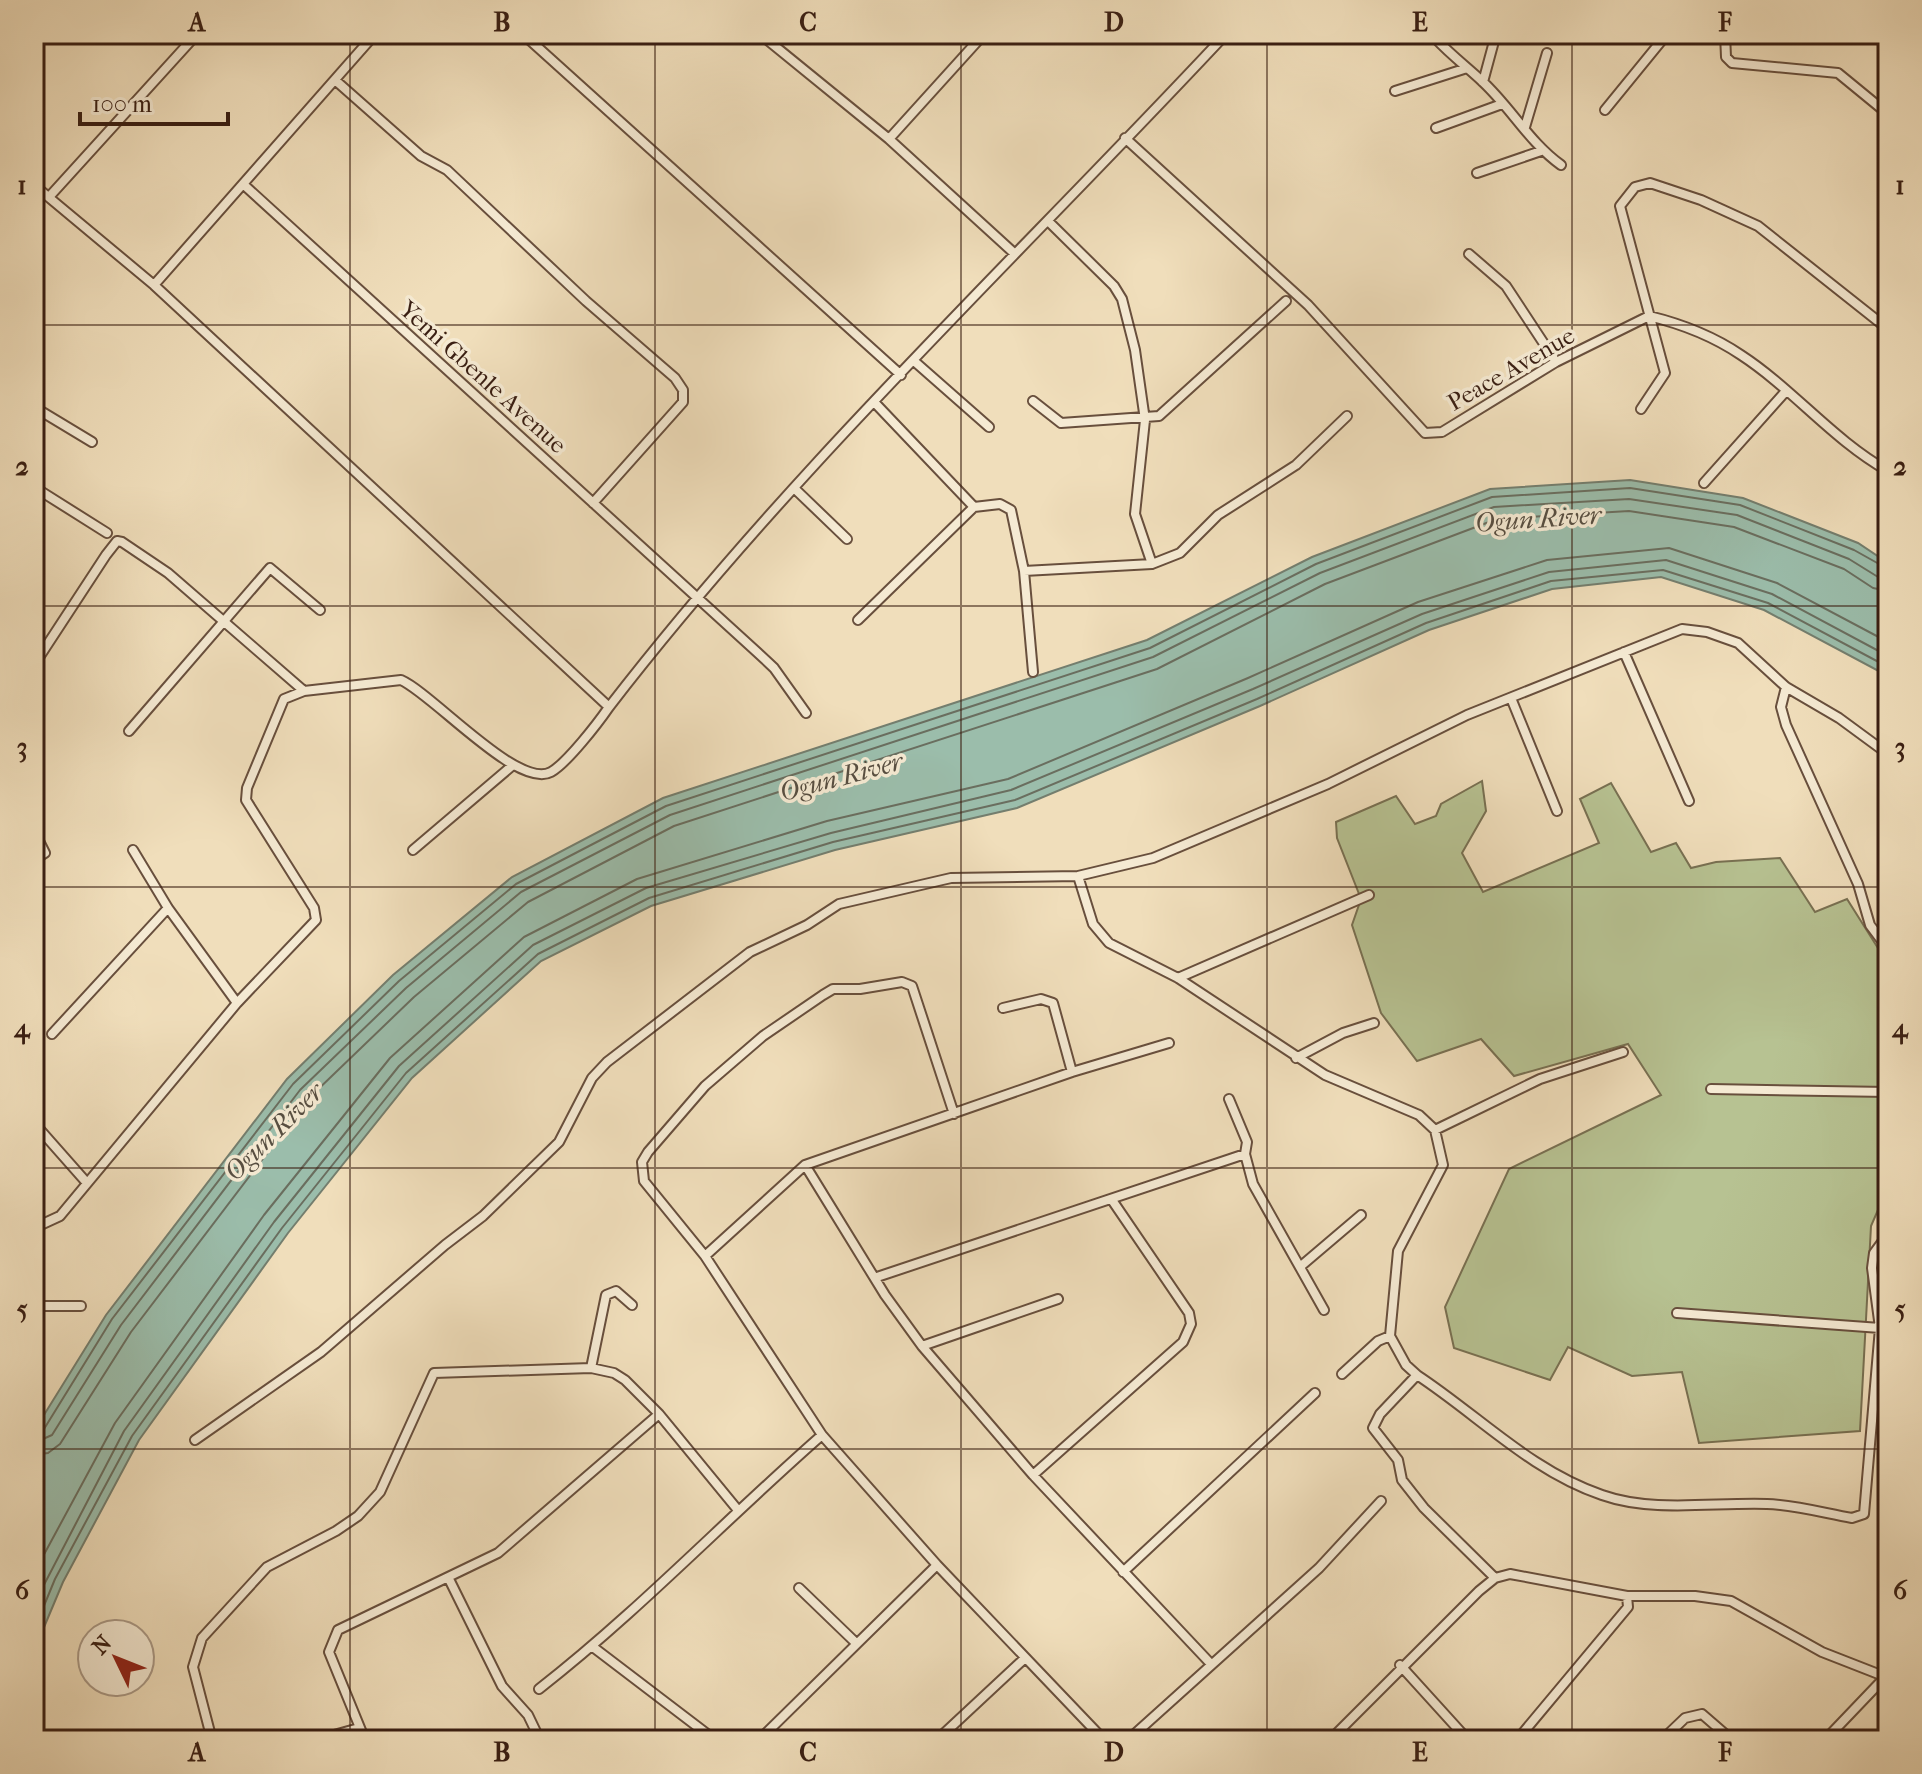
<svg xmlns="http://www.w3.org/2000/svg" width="1922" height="1774" font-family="'IM FELL French Canon',serif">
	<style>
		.green { fill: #b7c292; stroke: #787052; stroke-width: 2 }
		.water { fill: #9bbdab; stroke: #747e6e; stroke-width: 2 }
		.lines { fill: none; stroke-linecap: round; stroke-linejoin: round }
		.shore { stroke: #6a6e5f; stroke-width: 2 }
		.street-casing { stroke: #684f3d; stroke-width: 12 }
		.street { stroke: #f5ead3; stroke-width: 8 }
		.grid { fill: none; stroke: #3a1f13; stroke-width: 2; stroke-opacity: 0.55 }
		.labels { text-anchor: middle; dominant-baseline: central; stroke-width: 7; stroke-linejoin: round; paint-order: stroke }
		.street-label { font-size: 24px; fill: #3a1f13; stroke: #f5ead3 }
		.water-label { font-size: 26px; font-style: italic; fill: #574e41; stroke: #f5ead3 }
		.neatline { fill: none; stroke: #3a1f13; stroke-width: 3 }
		.grid-label { font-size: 26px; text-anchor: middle; font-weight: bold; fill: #3a1f13 }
	</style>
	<rect width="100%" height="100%" fill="#f0debb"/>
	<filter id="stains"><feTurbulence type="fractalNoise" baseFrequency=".0025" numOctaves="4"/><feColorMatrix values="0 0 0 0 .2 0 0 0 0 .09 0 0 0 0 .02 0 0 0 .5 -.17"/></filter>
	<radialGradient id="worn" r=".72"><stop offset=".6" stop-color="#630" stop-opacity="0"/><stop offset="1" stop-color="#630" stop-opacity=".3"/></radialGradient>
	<path class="green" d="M1482,781L1486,811L1462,853L1483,892L1599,843L1580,799L1611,783L1651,852L1676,843L1691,868L1716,862L1780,858L1815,912L1847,899L1888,964V1187L1871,1226L1860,1431L1699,1443L1682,1372L1632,1376L1568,1347L1550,1380L1454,1348L1445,1307L1509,1169L1661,1095L1628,1044L1514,1076L1481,1039L1417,1061L1381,1013L1352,925L1361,899L1337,838L1336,822L1396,796L1415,824L1436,816L1441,804Z"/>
	<path class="water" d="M1630,480L1743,498L1858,543L1888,563V676L1764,610L1661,577L1552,589L1429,630L1260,706L1017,808L835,850L651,906L541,961L412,1078L288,1233L139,1440L63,1582L34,1651V1431L106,1315L287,1079L393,975L512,877L663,798L1147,640L1312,557L1490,489Z"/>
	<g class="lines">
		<path class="shore" d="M34,1433L44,1429L112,1319L293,1084L399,981L516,884L666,806L1150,648L1316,564L1492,497L1630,488L1740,505L1854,550L1888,569
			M34,1443L52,1435L121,1325L300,1090L406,988L521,892L670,815L1153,657L1320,573L1494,507L1629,499L1737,515L1849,559L1878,577L1888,579
			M34,1455L48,1453L60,1444L131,1332L309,1098L414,997L528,902L674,826L1157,669L1325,584L1497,519L1629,511L1734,527L1844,569L1873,588L1888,591
			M34,1573L115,1423L264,1215L390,1058L524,937L637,879L827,821L1008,779L1248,678L1418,602L1547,560L1669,548L1777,583L1888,642
			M34,1604L124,1431L274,1222L399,1066L533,945L646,888L831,833L1011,790L1253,689L1422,614L1549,572L1666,560L1772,594L1888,656
			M34,1630L55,1579L132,1436L282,1228L406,1073L538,954L649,898L833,842L1015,800L1257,699L1426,623L1551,581L1663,570L1768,603L1888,667"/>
		<g class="street-casing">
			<path id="street" d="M523,34L901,375
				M760,34L889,139L1015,254
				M1725,34L1726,57L1732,63L1838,73L1888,114
				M1436,39C1451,55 1467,67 1483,82C1511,108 1530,143 1561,165
				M335,80L421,156L447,170L586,301L675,378L683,390V402L593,503
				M1483,82L1496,34
				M1395,91L1464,69
				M1605,110L1667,34
				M1525,127L1547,53
				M1436,128L1502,104
				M1125,138L1308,305L1425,433L1442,432L1556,362L1649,316C1682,324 1713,336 1741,355C1793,389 1833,440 1888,471
				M889,139L984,34
				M1477,173L1541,151
				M243,184L758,653L774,668L806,713
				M34,185L154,285L609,707C795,466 1019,256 1226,34
				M49,197L197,34
				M1048,221L1114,286L1122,299L1135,350L1145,420L1135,514L1152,564
				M1469,254L1506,286L1556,362
				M154,285L375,34
				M914,361L989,427
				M1033,401L1061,423L1159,416L1286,301
				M875,403L974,507L1000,504L1011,510L1024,571L1033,672
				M34,407L92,442
				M1641,409L1665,373L1620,206L1635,187L1650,183L1701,200L1758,226L1888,329
				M1704,483L1786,391
				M34,487L107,533
				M795,489L847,539
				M1024,571L1152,564L1180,553L1218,515L1296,465L1347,416
				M858,620L974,507
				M1624,652L1689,801
				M34,665L106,555L117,541L122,542L168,573L304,691
				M1786,687L1781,707L1786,725L1858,884L1870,925L1888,949
				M1511,698L1557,811
				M129,731L270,568L320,610
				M34,831L45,853L34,860
				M133,850L168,908L237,1003
				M413,850L513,765
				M1078,876L1093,924L1109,943L1178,978L1325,1075L1419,1115L1435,1130L1443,1165L1398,1251L1390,1336L1406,1365L1417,1375C1478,1415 1531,1471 1602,1495C1653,1513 1714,1502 1767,1504C1795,1505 1824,1513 1852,1518L1864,1514L1880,1328L1872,1268L1874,1253L1888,1234
				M1178,978L1369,895
				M1003,1008L1041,999L1053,1003L1072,1072
				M52,1034L168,908
				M1296,1058L1343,1033L1374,1023
				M1711,1089L1888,1092
				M1229,1099L1247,1142L1245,1154L1253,1184L1324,1310
				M954,1114L912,986L902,982L860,989H833L823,995L763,1036L705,1086L648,1152L642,1162L644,1181L705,1256L822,1435L937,1565L1104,1740
				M34,1123L87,1183
				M1435,1130L1540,1079L1623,1052
				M805,1165L885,1295L922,1346L1033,1475L1211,1664
				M34,1228L60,1216L237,1003L316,920L314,908L246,800L247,788L284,699L304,691L401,680C433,694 518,790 551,772C567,763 598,723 609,707
				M705,1256L805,1165L1072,1072L1169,1043
				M1301,1266L1361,1215
				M877,1277L1245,1154
				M34,1306H81
				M1677,1313L1880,1328
				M922,1346L1058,1299
				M591,1368L606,1295L616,1291L632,1305
				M1342,1374L1378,1341L1390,1336
				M1417,1375L1380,1414L1373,1428L1398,1460L1402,1480L1424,1508L1495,1578
				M195,1440L321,1352L445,1245L483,1216L559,1142L592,1078L607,1062L750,952L807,925L839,904L951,878L1078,876L1153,858L1328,784L1467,715L1682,629L1707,632L1738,643L1786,687L1839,718L1888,754
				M1033,1475L1183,1342L1191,1324L1189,1313L1112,1200
				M1123,1572L1315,1393
				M449,1579L502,1686L528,1715L540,1740
				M799,1588L856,1643
				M593,1647L715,1740
				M1400,1665L1468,1740
				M539,1689C639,1611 726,1519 822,1435
				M212,1740L193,1667L202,1638L267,1567L336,1531L358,1516L380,1492L434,1373L591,1368L614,1373L625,1380L659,1414L737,1509
				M316,1740L359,1728
				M365,1740L329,1652L338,1630L498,1553L659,1414
				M759,1740L937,1565
				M937,1740L1025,1658
				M1128,1740L1319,1568L1381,1501
				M1330,1740L1479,1591L1495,1578L1510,1574L1627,1596H1695L1731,1601L1822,1652L1886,1677
				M1517,1740L1628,1607L1627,1596
				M1662,1740L1685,1718L1702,1714L1732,1740
				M1825,1740L1888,1674"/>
		</g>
		<use href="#street" class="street"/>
	</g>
	<path class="grid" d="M350,34V1740M655,34V1740M961,34V1740M1267,34V1740M1572,34V1740M34,325H1888M34,606H1888M34,887H1888M34,1168H1888M34,1449H1888"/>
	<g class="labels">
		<g class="street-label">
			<text transform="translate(1511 369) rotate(-30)">Peace Avenue</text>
			<text transform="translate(483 377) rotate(42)">Yemi Gbenle Avenue</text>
		</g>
		<g class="water-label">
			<text transform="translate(1538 519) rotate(-4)">Ogun River</text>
			<text transform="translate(841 777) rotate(-15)">Ogun River</text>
			<text transform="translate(274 1132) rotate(-45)">Ogun River</text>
		</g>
	</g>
	<rect width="1922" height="1774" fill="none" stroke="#f0debb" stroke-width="88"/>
	<g transform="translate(116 1658) rotate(313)"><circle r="38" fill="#f5ead3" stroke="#aa9986" stroke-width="2"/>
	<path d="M0-6L14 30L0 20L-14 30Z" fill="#8f2418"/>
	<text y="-12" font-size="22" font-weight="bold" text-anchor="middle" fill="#3a1f13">N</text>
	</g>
	<path d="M80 112v12h148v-12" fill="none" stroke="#3a1f13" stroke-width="4"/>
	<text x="92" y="112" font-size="24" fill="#3a1f13" stroke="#f5ead3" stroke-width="6" paint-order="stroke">100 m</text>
	<rect x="44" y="44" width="1834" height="1686" class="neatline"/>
	<g class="grid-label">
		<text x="197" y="31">A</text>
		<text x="502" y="31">B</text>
		<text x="808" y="31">C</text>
		<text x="1114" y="31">D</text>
		<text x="1420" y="31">E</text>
		<text x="1725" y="31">F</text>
		<text x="22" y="194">1</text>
		<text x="1900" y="194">1</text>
		<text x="22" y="475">2</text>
		<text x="1900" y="475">2</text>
		<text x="22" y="756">3</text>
		<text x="1900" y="756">3</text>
		<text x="22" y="1037">4</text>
		<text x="1900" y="1037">4</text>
		<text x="22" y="1318">5</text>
		<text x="1900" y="1318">5</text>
		<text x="22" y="1599">6</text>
		<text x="1900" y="1599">6</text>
		<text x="197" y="1761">A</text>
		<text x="502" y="1761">B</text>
		<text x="808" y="1761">C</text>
		<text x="1114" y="1761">D</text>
		<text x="1420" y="1761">E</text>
		<text x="1725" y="1761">F</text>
	</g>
	<rect width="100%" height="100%" filter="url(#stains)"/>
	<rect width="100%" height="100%" fill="url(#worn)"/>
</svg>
